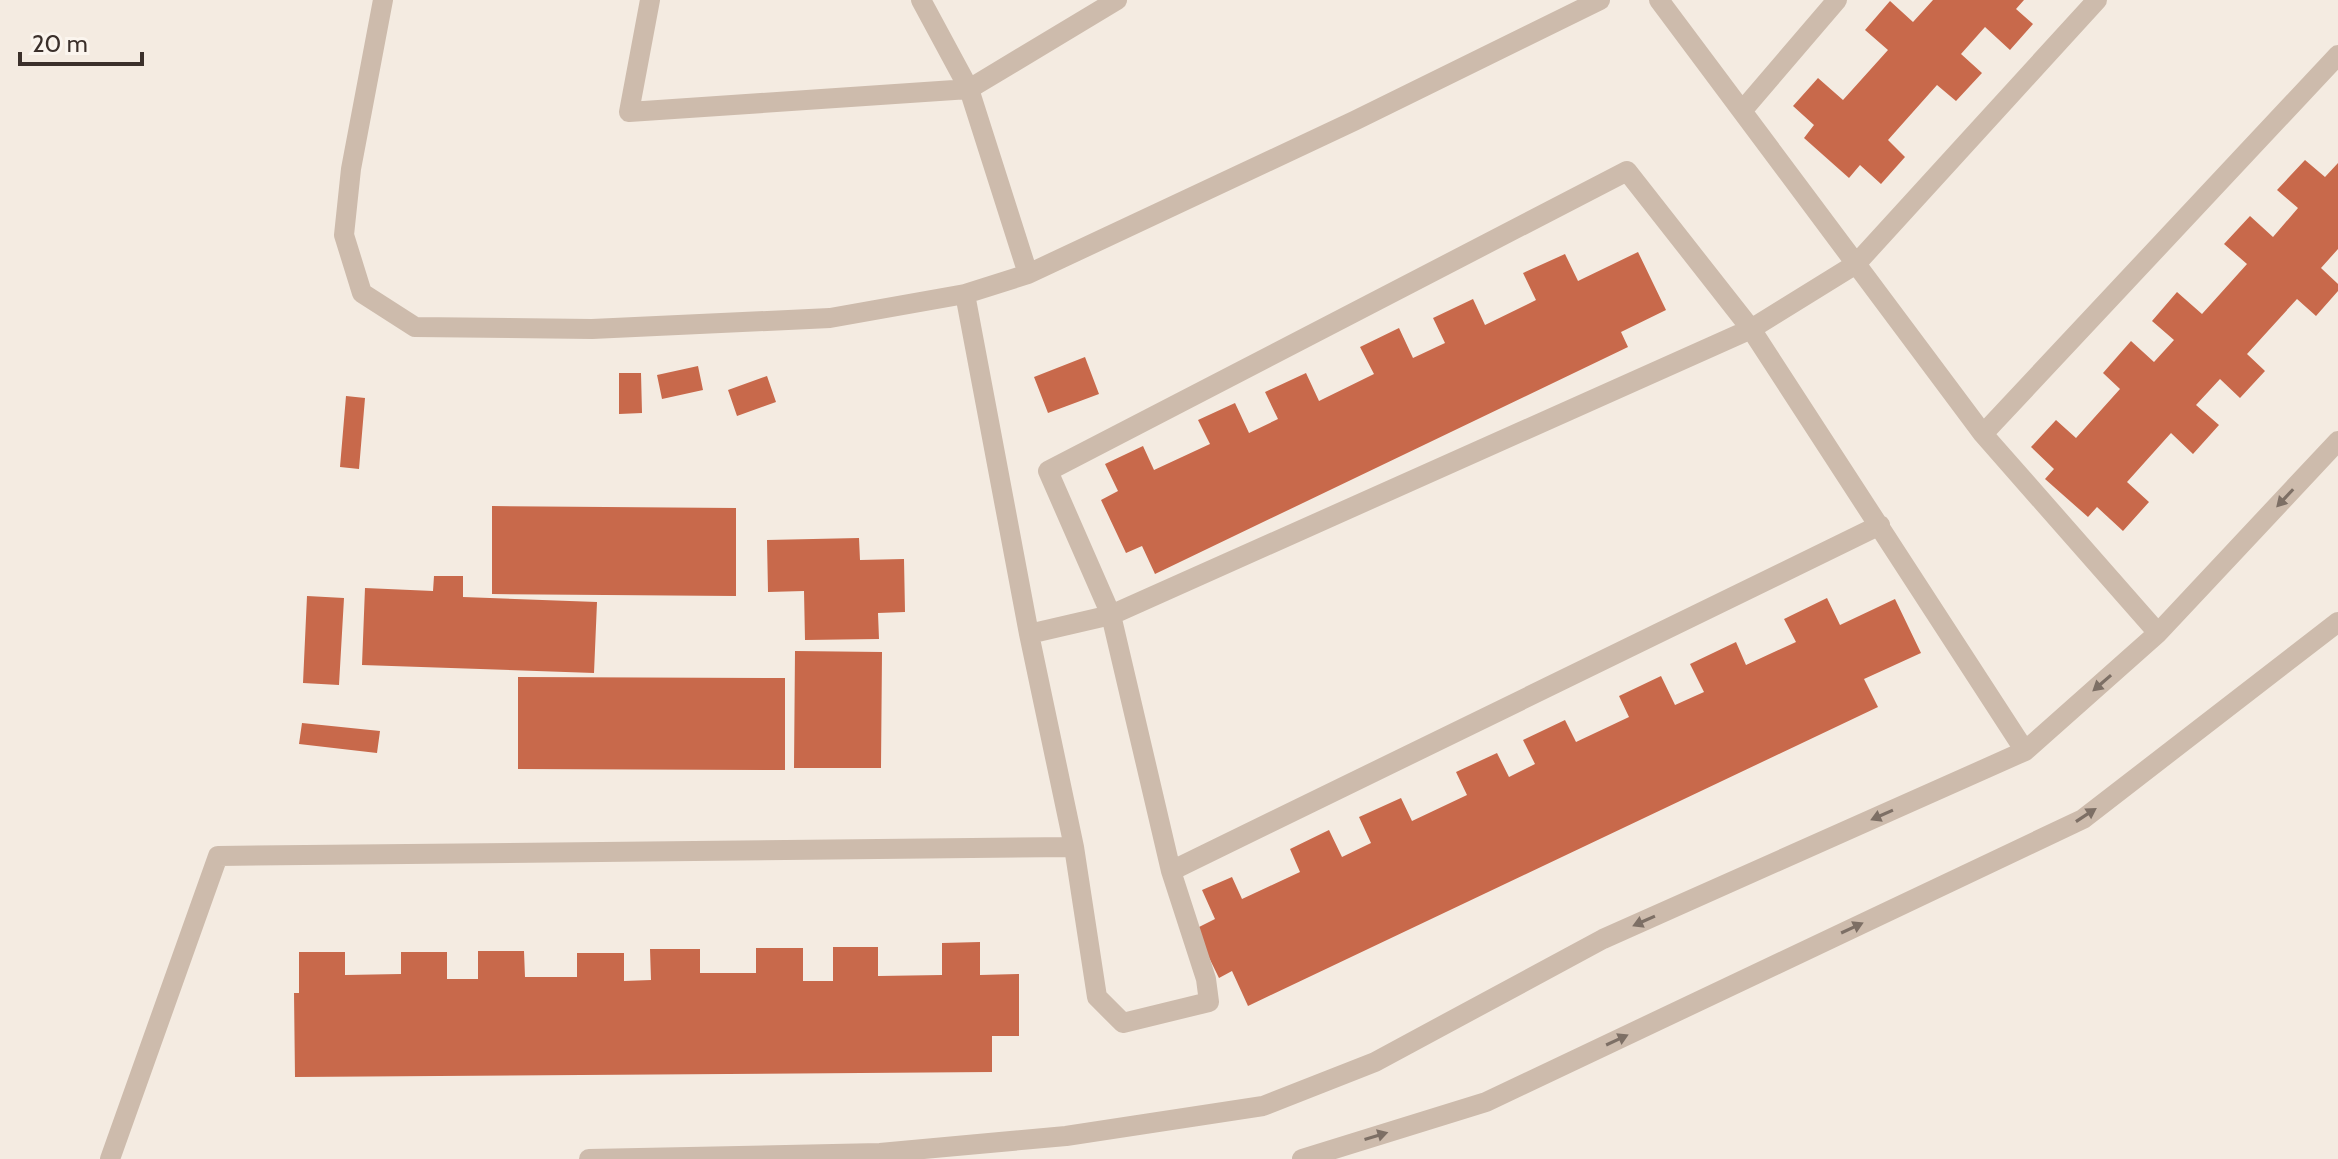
<svg xmlns="http://www.w3.org/2000/svg" width="2338" height="1159" font-family="Cabin,sans-serif">
	<style>
		.building { fill: #c8694b }
		.lines { fill: none; stroke-linecap: round; stroke-linejoin: round }
		.minor { stroke: #cdbbac; stroke-width: 20 }
		.oneway { fill: #7d6f65 }
	</style>
	<rect width="100%" height="100%" fill="#f4ebe1"/>
	<path class="building" d="M1933,0H2024L2016,9L2033,24L2010,50L1985,27L1961,54L1982,73L1956,101L1937,85L1888,140L1905,157L1881,184L1860,165L1849,178L1804,138L1814,125L1793,106L1818,78L1843,100L1888,50L1865,30L1890,1L1913,22Z
		M2305,160L2325,177L2338,163V249L2321,268L2338,284V291L2316,316L2297,299L2247,354L2265,371L2240,398L2220,379L2196,405L2219,425L2193,454L2171,433L2127,482L2149,502L2123,531L2097,507L2088,517L2045,479L2054,469L2031,447L2056,420L2076,438L2120,389L2103,373L2131,341L2154,362L2174,340L2152,321L2177,292L2202,314L2247,264L2224,244L2250,216L2273,237L2298,208L2277,190Z
		M1638,252L1666,310L1621,332L1628,347L1155,574L1142,546L1126,553L1101,500L1118,491L1105,464L1143,446L1154,470L1210,444L1198,420L1235,403L1249,433L1278,419L1265,392L1306,373L1319,401L1374,374L1360,347L1399,328L1413,358L1445,343L1433,318L1473,299L1485,325L1536,300L1523,273L1565,254L1578,281Z
		M1085,357L1099,394L1048,413L1034,377Z
		M698,366L703,390L662,399L657,375Z
		M619,373H641L642,413L619,414Z
		M767,376L776,402L737,416L728,390Z
		M346,396L365,398L359,469L340,467Z
		M492,506L736,508V596L492,594Z
		M859,538L860,560L904,559L905,612L878,613L879,639L805,640L804,591L768,592L767,540Z
		M434,576H463V597L597,602L594,673L362,665L365,588L433,591Z
		M307,596L344,598L339,685L303,683Z
		M1827,598L1840,625L1895,599L1921,653L1864,679L1878,707L1248,1006L1232,971L1219,978L1195,929L1215,919L1202,890L1232,877L1242,899L1300,872L1290,849L1329,830L1342,857L1371,843L1359,817L1401,798L1412,821L1467,795L1456,772L1497,753L1509,777L1535,764L1523,740L1565,720L1576,742L1629,717L1619,696L1661,676L1675,705L1704,692L1690,664L1736,642L1746,665L1796,642L1784,619Z
		M795,651L882,652L881,768H794Z
		M518,677L785,678V770L518,769Z
		M302,723L380,731L377,753L299,744Z
		M980,942V975L1019,974V1036H992V1072L295,1077L294,993H299V952H345V975L401,974V952H447V979H478V951H524L525,977H577V953H624V981L651,980L650,949H700V973H756V948H803V981H833V947H878V976L942,975V943Z"/>
	<g class="lines">
		<path class="minor" d="M383,0L351,169L344,235L362,293L415,327L592,329L830,318L965,294L1028,274L1354,121L1600,0
			M650,0L629,112L969,89L1117,0
			M921,0L969,89L1028,274
			M1659,0L1983,434L2158,633
			M1742,111L1837,0
			M965,294L1029,634L1074,847L1097,997L1123,1023L1209,1002L1206,979L1171,871L1111,615L1048,471L1627,171L1751,329L2025,751
			M1983,434L2338,55
			M1029,634L1111,615L1751,329L1856,264L2097,0
			M1171,871L1880,525
			M110,1159L218,856L1074,847
			M589,1159L880,1153L1066,1136L1263,1106L1375,1062L1603,939L2025,751L2158,633L2338,441
			M1302,1159L1486,1102L2083,819L2338,622"/>
	</g>
	<defs><path id="oneway-solid" d="M-6-.8H1V-3.2L6.5 0L1 3.2V.8H-6Z" transform="scale(2)"/></defs>
	<g class="oneway">
		<use href="#oneway-solid" transform="translate(2285 498) rotate(133)"/>
		<use href="#oneway-solid" transform="translate(2102 683) rotate(139)"/>
		<use href="#oneway-solid" transform="translate(1882 815) rotate(156)"/>
		<use href="#oneway-solid" transform="translate(2086 815) rotate(-33)"/>
		<use href="#oneway-solid" transform="translate(1644 921) rotate(156)"/>
		<use href="#oneway-solid" transform="translate(1852 928) rotate(-25)"/>
		<use href="#oneway-solid" transform="translate(1617 1040) rotate(-25)"/>
		<use href="#oneway-solid" transform="translate(1376 1136) rotate(-17)"/>
	</g>
	<path d="M20 52v12h122v-12" fill="none" stroke="#3b302b" stroke-width="4"/>
	<text x="32" y="52" font-size="24" fill="#3b302b" stroke="#fbf5ee" stroke-width="6" paint-order="stroke">20 m</text>
</svg>
